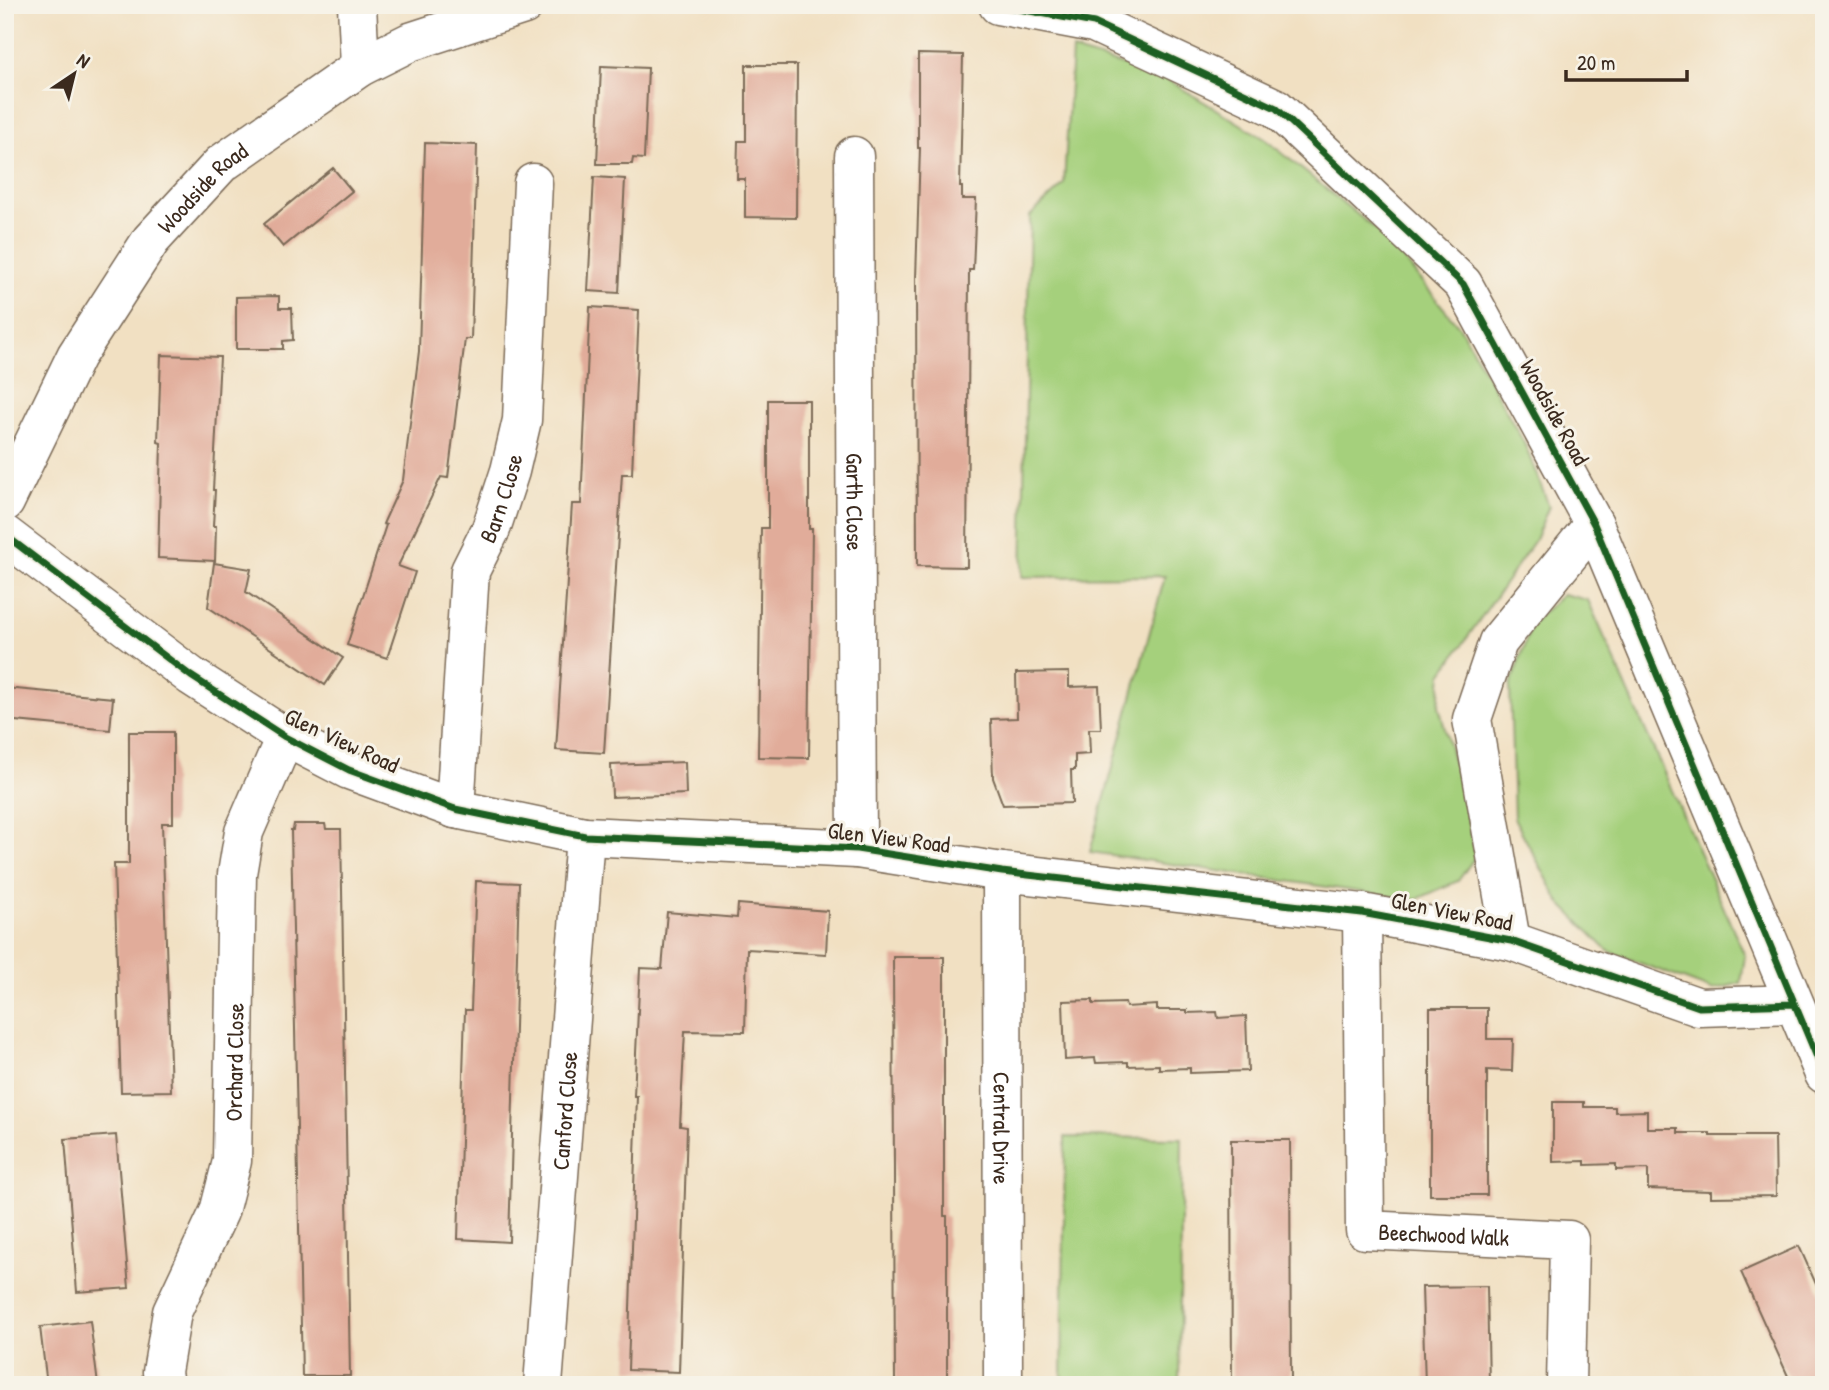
<svg xmlns="http://www.w3.org/2000/svg" width="1829" height="1390" font-family="'Patrick Hand',sans-serif">
	<style>
		.green { fill: #a5d07c; stroke: #707d4d; stroke-width: 2 }
		.building { fill: #e1ac9a }
		.lines { fill: none; stroke-linecap: round; stroke-linejoin: round }
		.minor-casing { stroke: #7b6a57; stroke-width: 41 }
		.minor { stroke: #fff; stroke-width: 38 }
		.cycleway-casing { stroke: #f7f3e8; stroke-width: 11 }
		.cycleway { stroke: #1b5e20; stroke-width: 7 }
		.labels { text-anchor: middle; dominant-baseline: central; stroke-width: 6; stroke-linejoin: round; paint-order: stroke }
		.street-label { font-size: 23px; fill: #3b2a1e; stroke: #f7f3e8 }
	</style>
	<rect width="100%" height="100%" fill="#f7f3e8"/>
	<filter id="ink" filterUnits="userSpaceOnUse"><feTurbulence type="fractalNoise" baseFrequency=".0143" numOctaves="2"/><feDisplacementMap in="SourceGraphic" scale="14" xChannelSelector="R" yChannelSelector="G"/><feConvolveMatrix kernelMatrix="1 2 1 2 8 2 1 2 1" color-interpolation-filters="sRGB"/></filter>
	<filter id="wash" filterUnits="userSpaceOnUse"><feTurbulence type="fractalNoise" baseFrequency=".00686" numOctaves="4" result="noise"/><feDisplacementMap in="SourceGraphic" scale="28" xChannelSelector="R" yChannelSelector="G"/><feGaussianBlur stdDeviation="1.57" result="paint"/><feColorMatrix in="noise" values="0 0 0 0 0 0 0 0 0 0 0 0 0 0 0 0 0 1.4 0 .05"/><feComposite in="paint" operator="in"/></filter>
	<g filter="url(#wash)">
		<rect width="100%" height="100%" fill="#f1e0c2"/>
		<path class="green" d="M1072,50L1163,77L1265,139L1385,237L1461,329L1524,443L1549,506L1535,540L1442,674L1439,706L1466,810L1475,857L1458,881L1415,900L1090,852L1165,576L1022,577L1030,216L1064,184Z
			M1563,594L1588,600L1745,956L1741,983L1712,990L1608,951L1560,903L1514,818L1510,687L1532,623Z
			M1065,1137L1182,1138L1179,1385H1062Z"/>
		<g id="blocks">
			<path class="building" d="M918,54L963,55L960,187H962V199H976L973,270H969L967,567L917,566L916,279L920,148H918Z
				M746,65H797L796,218L745,217V179H737L738,141H746Z
				M601,66L648,68L644,159L633,158L632,164H597Z
				M425,143L477,145L471,339H465L448,478L441,477L398,566L415,572L387,658L347,645L386,525L383,524L403,480L419,351Z
				M333,168L352,191L283,247L264,224Z
				M594,177L625,179L619,293L588,291Z
				M279,296V308H292L293,340L283,341V349H236V297Z
				M590,307L639,310L632,474H622L604,753L556,750L572,504H581Z
				M161,355L220,357L213,490H215L213,526H216L215,561L158,558L161,443L158,442Z
				M768,400H809V529H812L809,758L758,757L761,528H768Z
				M214,563L251,569L246,592L343,658L325,685L208,607Z
				M1069,672V687L1099,686L1101,729H1089L1090,754L1075,755V770H1071L1072,803L1003,805L993,778L991,719L1017,718L1016,673Z
				M5,688L113,698L110,730L5,720Z
				M129,732H173V823H162L171,1091L121,1092L114,864H129Z
				M685,762L686,794L612,797L611,765Z
				M294,824H325L326,829H341L350,1376H302L291,830H293Z
				M476,881L519,883L509,1242L458,1239L465,1010H471Z
				M738,904L828,911L826,954L747,949L745,1032L685,1031L680,1126L687,1127L679,1372L628,1370L637,1096H634L640,968L662,969L667,912L737,918Z
				M893,957H944V1216H947V1385H895Z
				M1093,1000V1004L1125,1003L1126,1007L1157,1005V1010H1187V1013L1217,1012L1218,1018L1246,1016L1248,1071L1190,1073V1068L1159,1069V1065L1128,1066V1062L1096,1063L1095,1058L1065,1060L1063,1001Z
				M1430,1008H1487V1039H1513L1512,1071L1487,1070V1195H1430Z
				M1553,1102H1584V1107H1615V1112L1647,1111V1128H1678V1133H1710V1136H1775L1776,1196L1711,1197V1191L1648,1189V1169L1616,1170V1164L1585,1165V1161L1553,1162Z
				M116,1135L129,1288L77,1292L65,1139Z
				M1231,1140H1290L1291,1385H1232Z
				M1799,1246L1824,1302V1385H1792L1741,1272Z
				M1487,1286L1489,1385H1425L1422,1287Z
				M90,1321L98,1385H47L40,1327Z"/>
		</g>
	</g>
	<g filter="url(#ink)">
		<use href="#blocks" fill-opacity="0" stroke="#7b6a57" stroke-width="2"/>
		<g class="lines">
			<g class="minor-casing">
				<g id="minor">
					<path d="M357,5L360,67"/>
					<path d="M998,5L1094,23L1276,108L1463,284L1594,524L1824,1074"/>
					<path id="s1" d="M854,156L857,849"/>
					<path id="s2" d="M5,502L76,356L151,240L221,164L360,67L410,42L524,5"/>
					<path d="M5,535L191,676L285,737L349,770L455,809L585,836L857,849L1002,872L1362,913L1511,941L1699,1007L1793,1004"/>
					<path id="s3" d="M455,809L470,571L491,529L510,471L522,420L533,183"/>
					<path id="s4" d="M1002,872L1003,1385"/>
					<path id="s5" d="M1362,913L1365,1230L1569,1240L1566,1385"/>
					<path d="M1511,941L1472,719L1498,642L1594,524"/>
					<path id="s6" d="M164,1385L162,1372L172,1312L219,1212L232,1161L237,874L244,832L285,737"/>
					<path id="s7" d="M543,1385L585,836"/>
				</g>
			</g>
			<use href="#minor" class="minor"/>
			<g class="cycleway-casing">
				<path id="cycleway" d="M998,5L1094,23L1276,108L1463,284L1594,524L1824,1074
					M5,535L191,676L285,737L349,770L455,809L585,836L857,849L1002,872L1362,913L1511,941L1699,1007L1793,1004"/>
			</g>
			<use href="#cycleway" class="cycleway"/>
		</g>
	</g>
	<g class="labels">
		<g class="street-label">
			<text stroke="none"><textPath href="#s2" startOffset="374">Woodside Road</textPath></text>
			<text transform="translate(1555 412) rotate(61)">Woodside Road</text>
			<text stroke="none"><textPath href="#s3" startOffset="318">Barn Close</textPath></text>
			<text stroke="none"><textPath href="#s1" startOffset="346">Garth Close</textPath></text>
			<text transform="translate(342 740) rotate(25)">Glen View Road</text>
			<text transform="translate(889 837) rotate(7)">Glen View Road</text>
			<text transform="translate(1452 911) rotate(11)">Glen View Road</text>
			<text stroke="none"><textPath href="#s6" startOffset="336">Orchard Close</textPath></text>
			<text stroke="none"><textPath href="#s7" startOffset="275">Canford Close</textPath></text>
			<text stroke="none"><textPath href="#s4" startOffset="256">Central Drive</textPath></text>
			<text stroke="none"><textPath href="#s5" startOffset="396">Beechwood Walk</textPath></text>
		</g>
	</g>
	<rect width="1829" height="1390" fill="none" stroke="#f7f3e8" stroke-width="28"/>
	<g transform="translate(74 74) rotate(35)" stroke="#f7f3e8" stroke-width="5" paint-order="stroke">
	<path d="M0-5L12 26L0 18L-12 26Z" fill="#3b2a1e"/>
	<text y="-10" font-size="19" font-weight="bold" text-anchor="middle" fill="#3b2a1e">N</text>
	</g>
	<path d="M1566 70v10h121v-10" fill="none" stroke="#3b2a1e" stroke-width="3.5"/>
	<text x="1577" y="70" font-size="21" fill="#3b2a1e" stroke="#f7f3e8" stroke-width="5" paint-order="stroke">20 m</text>
</svg>
